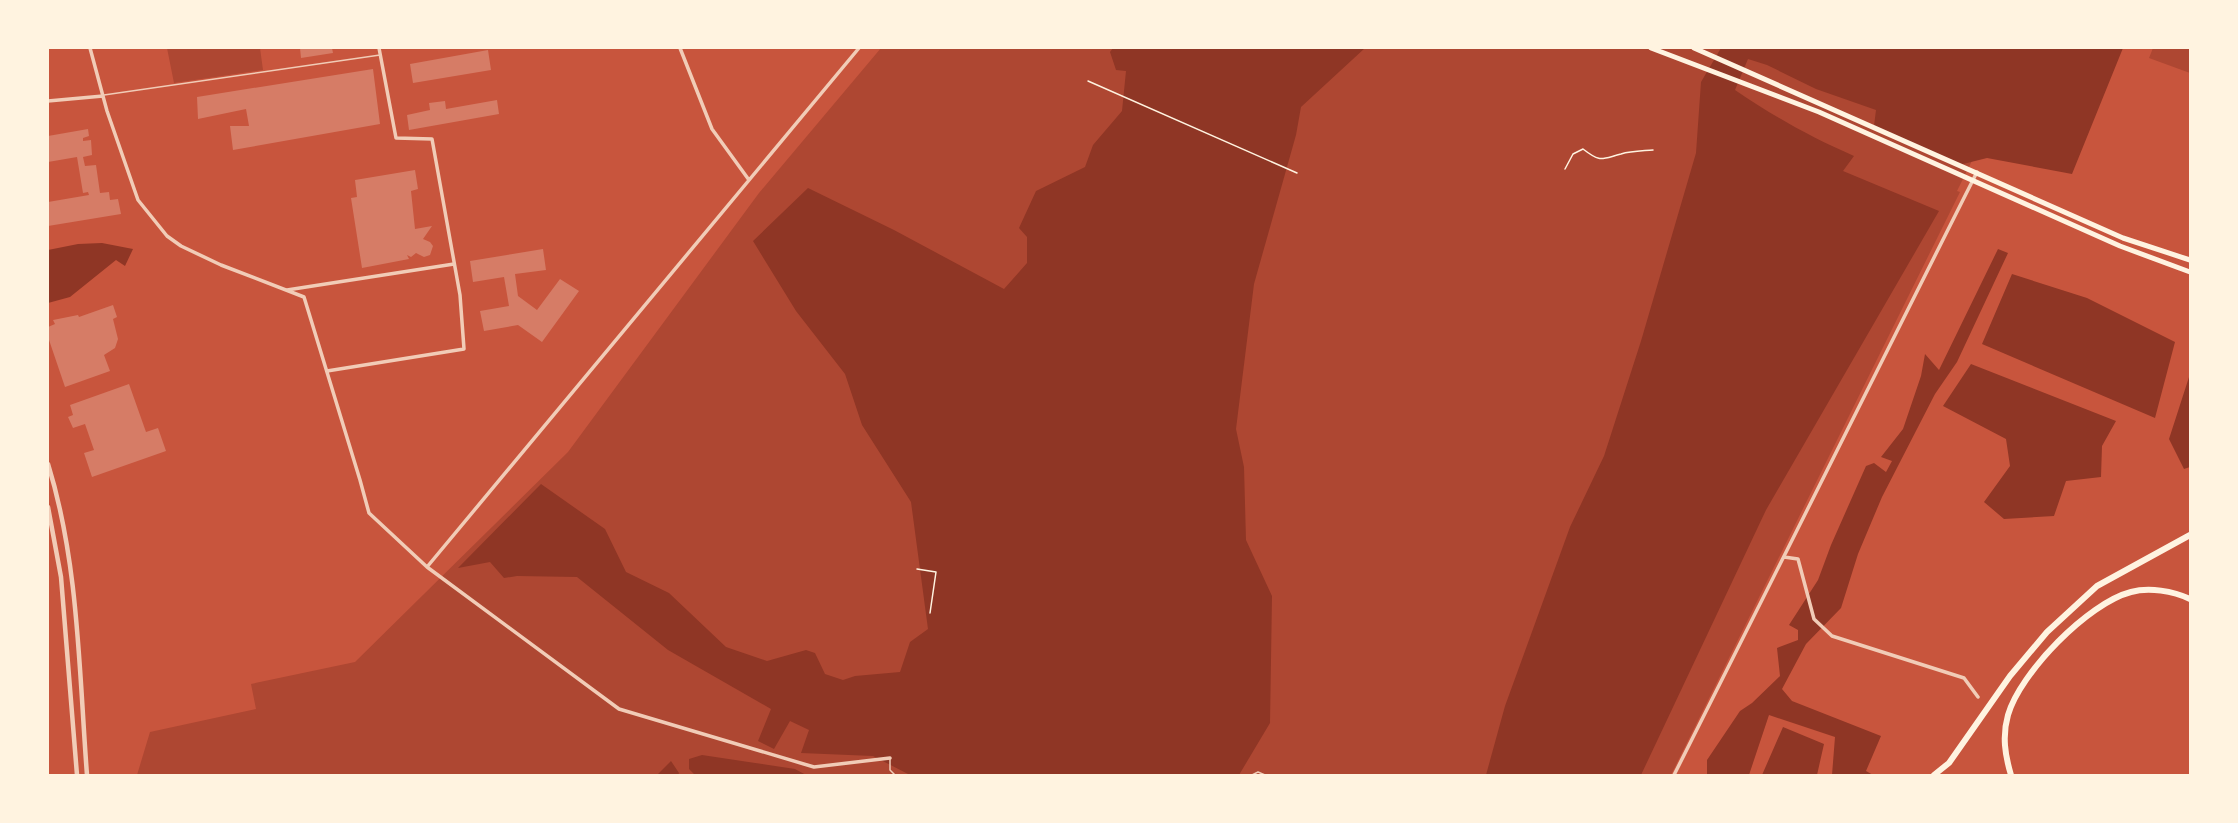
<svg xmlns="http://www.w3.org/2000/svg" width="2238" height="823" font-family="Lato,sans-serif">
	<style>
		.green { fill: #ae4732 }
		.water { fill: #8f3625 }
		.building { fill: #d67c66 }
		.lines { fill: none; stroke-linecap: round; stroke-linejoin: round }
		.path { stroke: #fff3e0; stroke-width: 1.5 }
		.service { stroke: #f1ccb7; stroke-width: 1.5 }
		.minor { stroke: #f1ccb7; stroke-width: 3.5 }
		.tertiary { stroke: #f1ccb7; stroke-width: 4.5 }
		.secondary { stroke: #fff3e0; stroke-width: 5 }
		.trunk { stroke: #fff3e0; stroke-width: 6 }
	</style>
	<rect width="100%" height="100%" fill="#c8553d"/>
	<path class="green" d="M167,48H260L263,70L174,83Z
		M881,48H2028L1957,191L1960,192L1671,775H137L150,732L256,709L251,684L355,662L568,452L759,193Z
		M2153,48H2190V73L2149,58Z"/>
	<path class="water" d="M1113,48H1365L1301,107L1296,135L1254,284L1236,429L1244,467L1246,540L1272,596L1270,723L1239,775H910L873,756L801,753L809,730L790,721L774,749L758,741L771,709L668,650L577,577L517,576L504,578L490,562L458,568L541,484L605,529L626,572L669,593L726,647L767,661L806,650L815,653L825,674L843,680L855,676L900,672L910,642L928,629L911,502L862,425L845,374L796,311L753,241L808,188L894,230L1004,289L1027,263V237L1019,228L1036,191L1085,167L1093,145L1122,111L1126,71L1116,70L1110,52Z
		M1721,48H2123L2072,174L1987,158L1959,165L1874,126L1876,110L1816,89L1767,65L1748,59L1735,90C1775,117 1810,137 1854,156L1843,171L1939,211L1766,510L1641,775H1486L1505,706L1570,527L1604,456L1641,341L1696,153L1701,82Z
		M102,243L133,249L125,266L116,260L70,297L48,303V250L78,244Z
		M1998,249L2008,253L1957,362L1935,394L1882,497L1858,554L1841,608L1806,644L1782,689L1792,701L1881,736L1866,771L1873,775H1832L1835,737L1769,715L1749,775H1707V760L1740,711L1752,703L1780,676L1777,648L1798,640V630L1789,625L1818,580L1831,545L1866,466L1874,463L1886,472L1892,461L1881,457L1903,429L1921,376L1925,354L1939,370Z
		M2012,274L2087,298L2175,342L2155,418L1982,344Z
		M1971,364L2116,421L2102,446L2101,477L2066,481L2054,516L2004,519L1984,502L2010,466L2006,439L1943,406Z
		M2190,374V467L2184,469L2169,439Z
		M1783,727L1824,744L1817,775H1762Z
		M702,755L795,769L806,775L694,774L689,769V759Z
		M671,761L679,773L678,775H657Z"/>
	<path class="building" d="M300,48H332L333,53L301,58Z
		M488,50L491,70L413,83L410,64Z
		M373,69L380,124L233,150L230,126H249L246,109L198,119L197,97Z
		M497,100L499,114L409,130L407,115L430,110L429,103L445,101L446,109Z
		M88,129L89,136L83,138V141L91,140L92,155L83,157L85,166L96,165L100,193L109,192L110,200L118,199L121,214L48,226V202L89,195L88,192L83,193L77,157L48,162V136Z
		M415,170L418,189L411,191L415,229L432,226L423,239L430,242L433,246L430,255L424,257L416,253L411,257L407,255L409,259L362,268L351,198L357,197L355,180Z
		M543,249L546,270L515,274L518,296L537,310L560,279L579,291L542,342L518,325L484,331L480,311L509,306L504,277L473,282L470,261Z
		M113,305L117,317L113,319L118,339L115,348L104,355L110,371L65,387L48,337V327L55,324L53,320L78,315L79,317Z
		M129,384L146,432L158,428L166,451L92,477L84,453L94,450L85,424L73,428L68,417L73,415L70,405Z"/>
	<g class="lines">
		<path class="path" d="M1088,81L1297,173
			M1565,169L1573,154L1583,149C1601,163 1601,159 1621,154C1631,151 1642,151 1653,150
			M917,569L936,572L930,613"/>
		<path class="service" d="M104,95L380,55
			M890,758V770L895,775
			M1252,775L1258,772L1265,775"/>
		<path class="minor" d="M90,48L107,111L138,200L167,236L181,246L221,265L304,297L360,480L369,513L427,567L619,709L814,767L890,758
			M680,48L712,129L749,180
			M48,101L103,96
			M287,290L454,264
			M327,371L464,349L460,295L432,139L396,138L379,48
			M1784,557L1798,559L1814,619L1832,636L1964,678L1978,697
			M427,567L859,48
			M1674,775L1977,172"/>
		<path class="tertiary" d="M48,464C79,564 79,672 87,775
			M48,507L61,577L77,775"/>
		<path class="secondary" d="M1651,48L1819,112L2120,246L2190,272
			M1694,48L2123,238L2190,260"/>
		<path class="trunk" d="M1934,775L1949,763L2010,676L2047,632L2097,586L2190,535
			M2011,775C2005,755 2002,736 2008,715C2020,673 2088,603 2131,592C2149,587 2173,591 2190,599"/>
	</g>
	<rect width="2238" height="823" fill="none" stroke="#fff3e0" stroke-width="98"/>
</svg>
